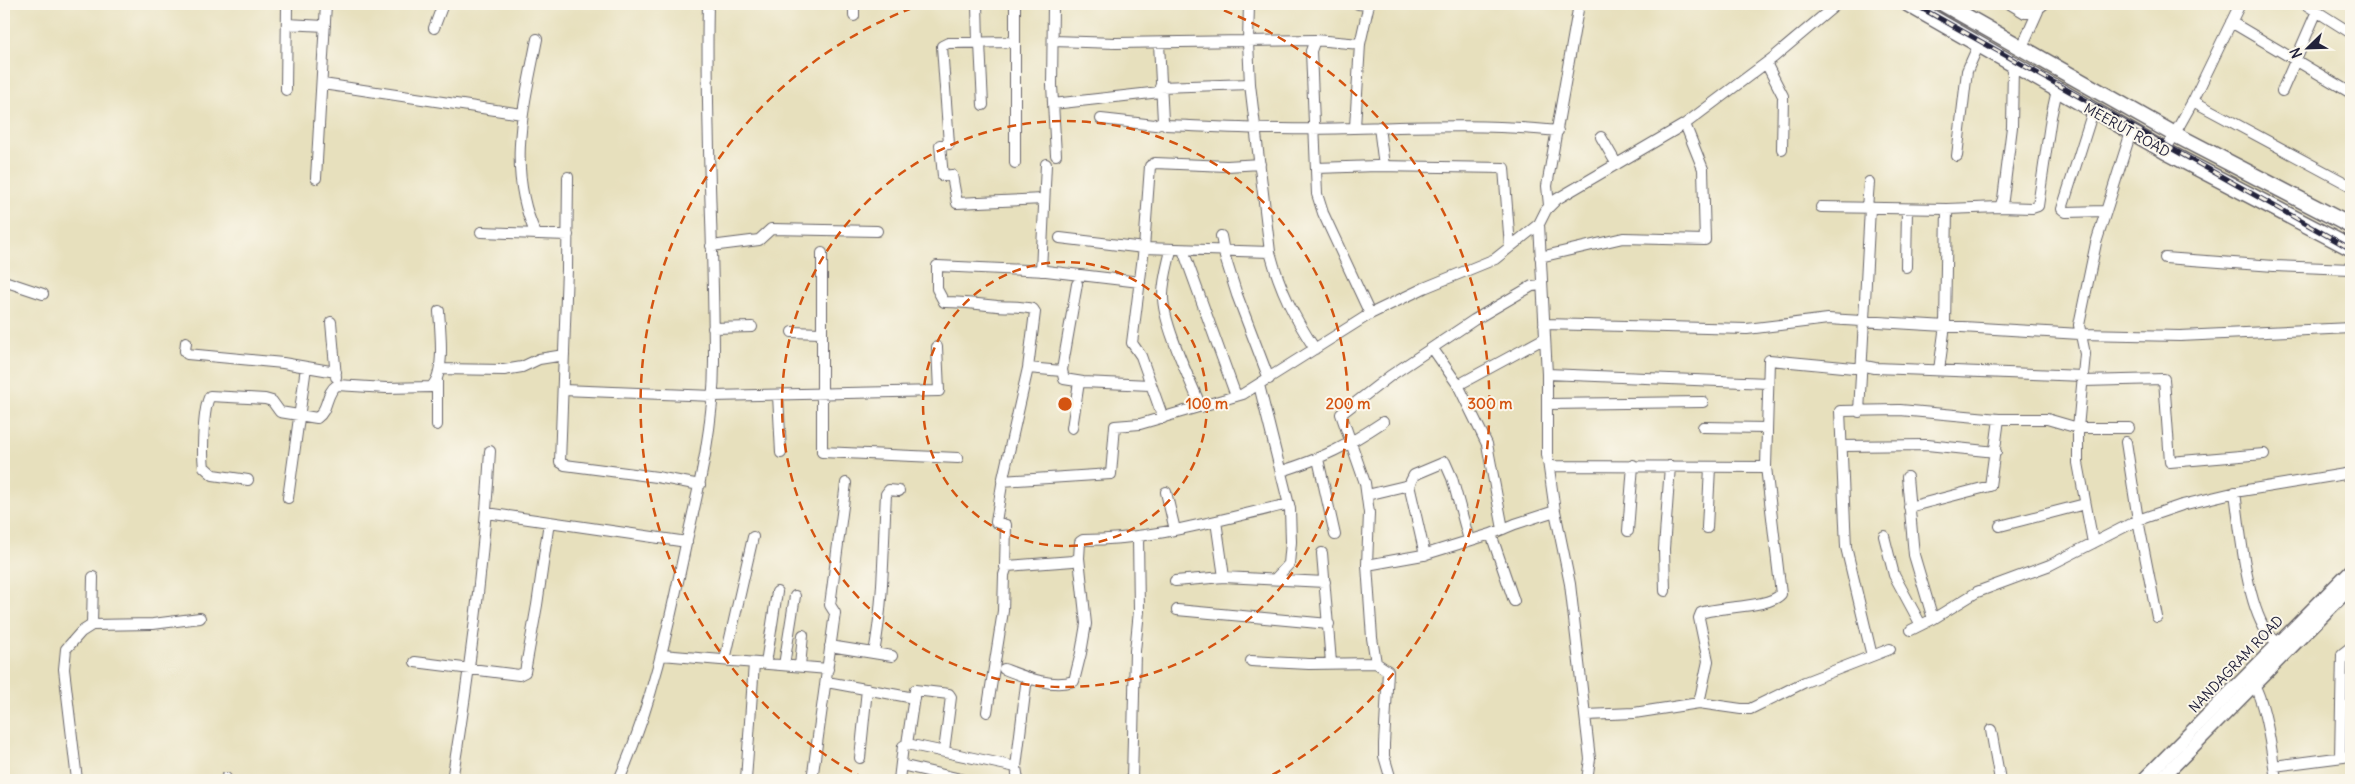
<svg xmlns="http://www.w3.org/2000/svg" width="2355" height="784" font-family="Delius,sans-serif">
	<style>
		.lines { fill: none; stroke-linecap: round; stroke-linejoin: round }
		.minor-casing { stroke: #676468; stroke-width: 12 }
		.tertiary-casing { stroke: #676468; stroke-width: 15 }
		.primary-casing { stroke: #676468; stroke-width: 18 }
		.minor { stroke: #fff; stroke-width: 10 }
		.tertiary { stroke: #fff; stroke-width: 12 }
		.primary { stroke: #fff; stroke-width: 15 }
		.rail-casing { stroke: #22223b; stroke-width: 5 }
		.rail { stroke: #fbf7ec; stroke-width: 3; stroke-dasharray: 9; stroke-linecap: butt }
		.ring { fill: none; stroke: #d45411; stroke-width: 2.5; stroke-dasharray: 9 6 }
		.labels { text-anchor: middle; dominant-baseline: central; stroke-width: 4; stroke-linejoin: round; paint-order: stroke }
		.street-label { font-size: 14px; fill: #22223b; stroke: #fbf7ec }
		.centre { fill: #d45411; stroke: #fbf7ec; stroke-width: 2.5 }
		.ring-label { font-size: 15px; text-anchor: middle; font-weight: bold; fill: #d45411; stroke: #fbf7ec; stroke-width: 4; stroke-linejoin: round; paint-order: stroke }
	</style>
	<rect width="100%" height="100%" fill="#fbf7ec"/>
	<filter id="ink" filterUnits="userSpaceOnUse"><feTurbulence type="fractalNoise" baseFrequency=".02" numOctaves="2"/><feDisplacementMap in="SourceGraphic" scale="10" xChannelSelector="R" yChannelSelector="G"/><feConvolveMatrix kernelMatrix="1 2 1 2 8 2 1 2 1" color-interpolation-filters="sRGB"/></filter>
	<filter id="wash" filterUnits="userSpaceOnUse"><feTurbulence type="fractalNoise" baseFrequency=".0096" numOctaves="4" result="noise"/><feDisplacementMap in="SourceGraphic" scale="20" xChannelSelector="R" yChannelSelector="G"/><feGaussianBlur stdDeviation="1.12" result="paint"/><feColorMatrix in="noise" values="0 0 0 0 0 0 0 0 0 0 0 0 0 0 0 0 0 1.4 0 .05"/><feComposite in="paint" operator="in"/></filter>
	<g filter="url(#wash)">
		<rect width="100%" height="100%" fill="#e7e0bd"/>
	</g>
	<g filter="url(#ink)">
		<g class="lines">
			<g class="minor-casing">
				<path id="minor" d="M977,4L978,43
					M1053,4L1052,85L1056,155
					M1249,4L1248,42L1250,84L1270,252C1280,290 1294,317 1315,349
					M1358,4L1369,5
					M2010,4L2025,13H2033L2044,4
					M2305,4L2351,33
					M854,16V4
					M2231,22L2351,93
					M287,24L325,26
					M434,28L443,4
					M1315,40L1311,51L1317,194L1323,213L1370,314
					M1053,41L1116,43L1315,40L1360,44
					M1015,42L948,43L942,46L949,144L940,145L943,176L952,175L957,203L1044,199
					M980,43L983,105
					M1159,43L1163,121L1166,125C1214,127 1262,130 1310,129C1393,128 1476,122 1558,131
					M2022,47L2038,11
					M1766,63L1783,96L1782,149
					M323,84L522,114
					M1160,87L1250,84
					M286,90L287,4
					M2282,91L2317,11
					M2193,101L2351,186
					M1053,104L1160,92
					M2093,111L2062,209L2066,212L2105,211
					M1101,119L1155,125L1163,121
					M1355,127L1360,44L1369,4
					M1379,127L1384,166
					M1601,137L1616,163
					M2165,151L2193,101L2240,4
					M1957,156L1967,71L1979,44
					M1015,163V4
					M1316,168L1377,166L1504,168L1510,247
					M568,177L567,269L560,462L565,465L657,477L700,485
					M316,178L326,4
					M1549,205L1547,186L1579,4
					M1821,207L1947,209L2000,207L2003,199L2012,127L2013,64
					M2000,207L2032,208L2038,206L2051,117L2057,90
					M1867,208L1869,182
					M481,232L568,235
					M536,234C506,171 524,105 537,39
					M1221,236L1225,257L1237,295L1269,379
					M1060,238L1144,248L1270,252
					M711,246L759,240L771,229L877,231
					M1171,250C1168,264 1163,280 1163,295C1162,322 1190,380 1201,407
					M1183,250L1236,396
					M822,253V452L958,458
					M1540,257L1623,238L1705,240L1703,169L1685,124
					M2165,258L2274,266L2351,269
					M1906,267L1907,209
					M1041,271L1046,164
					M4,281L43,294
					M1077,284L1062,370L1064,379L1083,382L1150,385
					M331,322L336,377
					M1544,324L1747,329L1828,319L2080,334L2180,336L2351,328
					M713,328L752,327
					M792,332L821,333
					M186,342L185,351L187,354L283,363L336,372
					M1433,349L1458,385L1487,444L1503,529
					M1028,368L1062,371
					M440,369L504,370L522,367L539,359L564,355
					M1939,370L1945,325L1947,209
					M1547,374L1768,383
					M2083,381L2164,379L2170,462L2264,454
					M1259,385L1290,509L1291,542L1289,564L1275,579
					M1458,385L1545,338
					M563,390L713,396L939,391L937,347
					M778,395L781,453
					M1547,404L1703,402
					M1859,412L1870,208
					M1163,418L1141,356L1132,343L1144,248L1150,166L1155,163L1227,166L1260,164
					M437,425V380
					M1703,427L1767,428
					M1072,428L1079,382
					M2126,442L2138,520L2157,617
					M1843,446L1927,445L1996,452
					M1318,459L1335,535
					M1549,466L1766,467
					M1282,471C1323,458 1347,446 1383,422
					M1907,477L1914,555L1933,619
					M248,480L213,475L204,467C202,453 203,407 210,396L265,399L272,401L280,412L317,418C329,410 325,393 337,385L386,388L431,387C446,374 440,330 439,311
					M1002,481L1111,474L1115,426L1140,424L1243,394L1370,314L1424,288L1495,259L1539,224
					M1409,485L1425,555
					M1166,492L1175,530
					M2235,492C2240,530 2246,600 2266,631C2270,637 2277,642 2282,647
					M1367,495L1409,485L1414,475L1445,462L1452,478L1469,540
					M288,498L306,367
					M1909,507L1990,486L1999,419
					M487,513L687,542
					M1216,521L1224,577
					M2000,526L2085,504
					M1707,528L1710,467
					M1628,531L1633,465
					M1491,534L1514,601
					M1884,536L1894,575L1921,625
					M2093,543L2078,463V428L2085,354L2079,325L2096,243L2131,132
					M1322,553L1331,663
					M1367,565L1423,555L1491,534L1515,524L1555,511
					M1005,567L1006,525L996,522L1003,478L1028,368L1035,312L1033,309C1021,306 1010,307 997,306C979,304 963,302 944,302L937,289V266L1046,271L1140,282
					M1175,581L1224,577L1325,582
					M1665,591L1664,549L1670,466
					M1177,610L1329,624
					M92,625L93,577
					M1911,630L1933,619L1977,592L2050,565L2138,520L2182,505L2241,491L2351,473
					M830,646L892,656
					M874,653C884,600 883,548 886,494L889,490L899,491
					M662,655L828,669
					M1872,656L1846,547L1840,411L1900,410L1999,419H2047L2078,428H2129
					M725,660L753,537
					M1251,661L1309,664L1376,663
					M415,662L519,675L525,672L537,605L549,522
					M766,663L777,592
					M784,665L795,596
					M800,666L803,635
					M1004,669C1025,677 1051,688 1074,681L1081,653L1086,624L1079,558
					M2251,680C2266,701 2272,754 2276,780
					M827,682L914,698
					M1699,703L1708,661L1699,618L1701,613C1720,606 1769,608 1781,594L1766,467L1769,360L1854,368L1865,366L1875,368L2083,376
					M987,712L1003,611L1004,575L1007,566L1073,561L1079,558L1080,542L1083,540C1153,540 1221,519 1289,504
					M1586,715L1634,713L1699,703L1741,709H1750L1805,682L1890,649
					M1991,730L2000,780
					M907,744L1016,767
					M2340,757L2342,654L2351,647
					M860,758L867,689
					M901,765L965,780
					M2274,766L2351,756
					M77,780L64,669L66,649L81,632L92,625L153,624L200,618
					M226,780V778
					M452,780C470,671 484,561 490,451
					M619,780C652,705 669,625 686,544C700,484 714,423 714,361C714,242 705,123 708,4
					M746,780L754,663
					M812,780L835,613L830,605L846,483
					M899,780L903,746L907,744L915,690L949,694L951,697L944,751
					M1018,780L1016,767L1026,685L1030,678
					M1132,780L1135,651L1139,611L1138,537
					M1391,780L1384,756V744L1388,671L1376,663L1372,638L1367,565L1369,513L1365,483L1341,414L1390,376L1474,320L1532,286L1542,285
					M1587,780L1590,759L1570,584L1555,511L1547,454V374L1539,224L1546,210L1557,199L1685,124L1774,57L1837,4"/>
			</g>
			<g class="tertiary-casing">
				<path id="tertiary" d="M2143,780L2351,570
					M2160,780L2351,587"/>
			</g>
			<g class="primary-casing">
				<path id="primary" d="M1908,4L2165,151L2351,248
					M1944,4L2174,134L2351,226"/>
			</g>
			<use href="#minor" class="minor"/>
			<use href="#tertiary" class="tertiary"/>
			<use href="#primary" class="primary"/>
			<g class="rail-casing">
				<path id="rail" d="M1914,4L2351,249"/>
			</g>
			<use href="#rail" class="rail"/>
		</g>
	</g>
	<g class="ring">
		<circle cx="1065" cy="404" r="142"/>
		<circle cx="1065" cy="404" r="283"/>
		<path d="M865 779A425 425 0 0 1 920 5M1210 5A425 425 0 0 1 1265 779"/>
	</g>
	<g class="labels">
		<g class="street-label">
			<text transform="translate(2127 130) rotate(29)">MEERUT ROAD</text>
			<text transform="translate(2236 664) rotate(-46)">NANDAGRAM ROAD</text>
		</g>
	</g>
	<circle cx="1065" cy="404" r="8" class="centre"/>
	<g class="ring-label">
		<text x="1207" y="409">100 m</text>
		<text x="1348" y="409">200 m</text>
		<text x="1490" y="409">300 m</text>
	</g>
	<rect width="2355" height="784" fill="none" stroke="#fbf7ec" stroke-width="20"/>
	<g transform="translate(2308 48) rotate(247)" stroke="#fbf7ec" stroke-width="4" paint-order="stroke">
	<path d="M0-4L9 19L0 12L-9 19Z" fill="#22223b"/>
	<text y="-8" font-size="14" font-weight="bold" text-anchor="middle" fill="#22223b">N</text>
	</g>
</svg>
